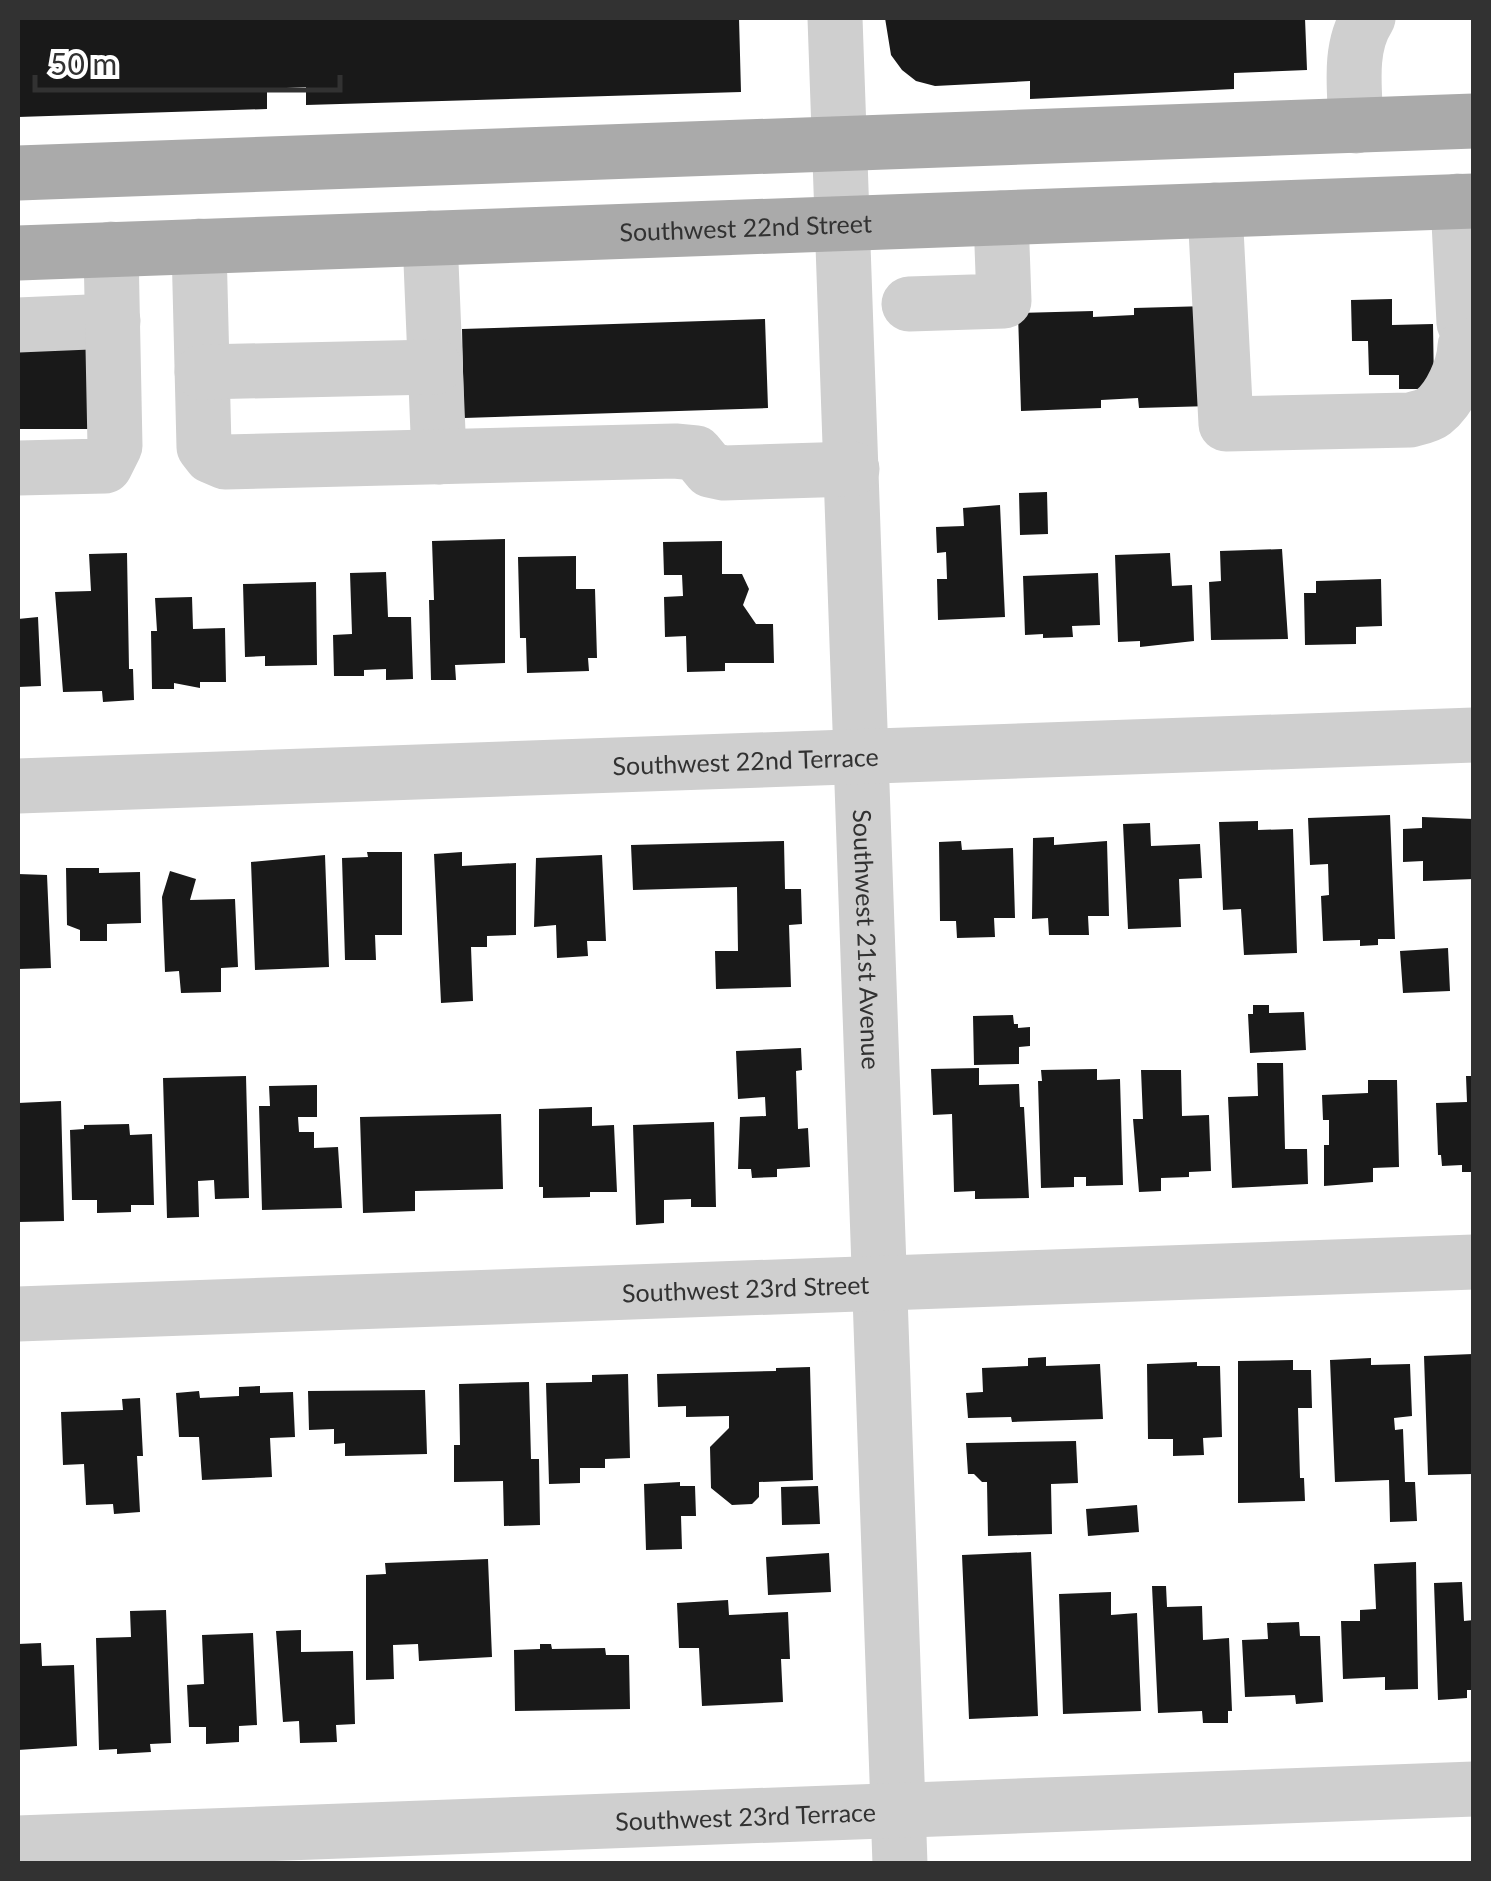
<svg xmlns="http://www.w3.org/2000/svg" width="1491" height="1881" font-family="Lato,sans-serif">
	<style>
		.building { fill: #191919 }
		.lines { fill: none; stroke-linecap: round; stroke-linejoin: round }
		.minor { stroke: #cfcfcf; stroke-width: 55 }
		.major { stroke: #aaa; stroke-width: 55 }
		.labels { text-anchor: middle; dominant-baseline: central; stroke-width: 10; stroke-linejoin: round; paint-order: stroke }
		.street-label { font-size: 25px; fill: #323232; stroke: #fff }
	</style>
	<rect width="100%" height="100%" fill="#fff"/>
	<path class="building" d="M18,18H739L741,92L306,105V87L267,89V109L18,117Z
		M885,18H1305L1307,70L1234,73V89L1030,99V81L935,86L916,81L902,70L891,55Z
		M1392,299V325L1433,324L1434,389H1399V375H1369L1368,341H1352L1351,300Z
		M1208,306L1211,406L1139,408L1138,398L1101,400V408L1021,411L1018,313L1093,311V317L1134,315V308Z
		M765,319L768,408L464,418L462,329Z
		M94,342L95,429H18V343Z
		M1047,492L1048,534L1020,535L1019,493Z
		M1000,505L1005,617L938,620L937,579H947L946,552L937,553L936,527L964,526L963,508Z
		M505,539V663L455,665L456,680H431L429,600H434L432,541Z
		M722,541V574H742L749,589L743,605L756,624H773L774,663H725V671L687,672L686,636L665,637L664,597L683,596L682,575H664L663,542Z
		M1282,549L1288,639L1211,640L1209,582L1221,581L1220,551Z
		M127,553L129,669H133L134,700L103,702L102,691L63,692L55,592L91,591L89,554Z
		M1170,553L1172,586L1192,585L1194,641L1140,647V641L1118,642L1115,555Z
		M576,556V589H595L597,658H588L589,671L527,673L526,638H520L518,557Z
		M386,572L388,617H411L413,679L386,680V669L364,670V676H334L333,635L352,634L350,573Z
		M1098,573L1100,625L1072,626L1073,637L1043,638V634L1025,635L1023,576Z
		M1381,579L1382,626L1356,627V644L1305,645L1304,593H1316V581Z
		M316,582L317,665L265,666V656L245,657L243,584Z
		M192,597L193,629L225,628L226,682H200V688L174,683V689H152L151,631H157L155,598Z
		M38,617L41,686L18,687V619Z
		M1390,815L1395,939H1378V945L1360,946V940L1323,941L1321,896L1329,895L1328,864L1310,865L1308,818Z
		M1422,817L1474,819V879L1423,881V861L1403,862V829L1422,828Z
		M1258,821V830L1293,829L1297,953L1244,955L1241,909L1223,910L1219,822Z
		M1150,823L1151,846L1200,844L1202,878L1179,879L1181,927L1128,929L1123,824Z
		M1054,837V845L1107,841L1109,916H1088L1089,935H1049L1048,918L1032,919L1033,838Z
		M784,841L785,889H801L802,924L789,925L791,987L716,989L715,951H738L737,887L633,890L631,845Z
		M961,841L962,850L1013,848L1015,918H994L995,937L957,938L956,921H940L939,842Z
		M367,852H402V935H375L376,960H345L342,858L368,857Z
		M462,852V866L516,863V935L487,936V947H471L473,1001L441,1003L434,854Z
		M325,855L329,967L255,970L251,862Z
		M602,855L606,941H587L588,956L557,958L556,925L534,927L536,858Z
		M66,868H99V873L140,872L141,923L107,924V941H80V930L67,925Z
		M170,871L196,879L190,900L235,899L238,967L221,968V992L181,993L179,971L165,972L162,897Z
		M18,874L47,875L51,968L18,969Z
		M1448,948L1450,991L1403,993L1400,951Z
		M1253,1005H1269V1013L1304,1012L1306,1050L1250,1053L1248,1014H1253Z
		M1013,1015L1014,1024H1018V1028L1030,1027V1046L1019,1047V1064L974,1065L973,1016Z
		M801,1048L802,1070L796,1071L798,1129L808,1128L810,1167L777,1169V1177L752,1178L751,1169H738L740,1117L766,1116L765,1097L738,1099L736,1051Z
		M1257,1063H1283L1285,1149H1307L1308,1184L1232,1188L1228,1097L1258,1096Z
		M979,1068V1085L1019,1084L1020,1107H1024L1029,1198L975,1199V1191L954,1192L952,1114L933,1115L931,1069Z
		M1097,1069V1080L1120,1079L1123,1185L1086,1186V1177H1074V1187L1041,1188L1038,1081H1042L1041,1070Z
		M1141,1070H1181L1182,1116L1209,1115L1211,1171L1189,1172V1177L1161,1178V1191L1139,1192L1133,1119H1143Z
		M246,1076L249,1198L215,1199L214,1180L198,1181L199,1217L167,1218L163,1078Z
		M1466,1076H1474V1172H1462V1165L1442,1166L1441,1155H1438L1436,1103L1467,1102Z
		M1368,1080H1397L1399,1167L1373,1168V1182L1324,1186V1145H1329V1120H1323L1322,1095L1368,1093Z
		M317,1085V1117H298L299,1132H314V1148L338,1147L342,1208L262,1210L259,1106H270L269,1086Z
		M61,1101L64,1221L18,1222V1103Z
		M592,1107V1126L614,1125L617,1192H590V1197L543,1198V1187H539V1109Z
		M501,1114L503,1189L415,1191V1211L363,1213L360,1117Z
		M714,1122L716,1207H691V1199L664,1200V1223L636,1225L633,1125Z
		M129,1124L130,1135L152,1134L154,1205H131V1212L97,1213V1200H72L70,1130L84,1129V1125Z
		M1473,1354V1474L1428,1475L1424,1356Z
		M1046,1357V1366L1100,1364L1103,1419L1012,1422L1011,1417L968,1418L966,1393L983,1392L982,1368L1028,1366V1358Z
		M1371,1358V1365L1410,1364L1412,1416L1394,1418L1395,1430L1403,1429L1405,1482H1415L1417,1521L1390,1522L1389,1480L1335,1482L1330,1360Z
		M1293,1360V1370H1311L1312,1408H1298L1300,1478H1304L1305,1501L1238,1503V1361Z
		M1197,1362V1366H1220L1222,1437L1203,1438L1204,1455L1173,1456V1439H1148L1147,1364Z
		M810,1367L813,1480L759,1482V1497L752,1504L732,1505L711,1488L710,1447L729,1428V1416L686,1417V1406L658,1407L657,1374L776,1371V1368Z
		M628,1374L630,1458L605,1459V1468H580V1483L549,1484L546,1383L592,1382V1375Z
		M529,1382L531,1459H539L540,1525L504,1526L503,1481L454,1482V1445H460L459,1384Z
		M260,1386V1393L293,1392L295,1437L270,1438L272,1477L202,1480L199,1437H179L176,1393L199,1391L200,1398L239,1396V1387Z
		M425,1390L427,1454L345,1456V1443L334,1444V1429L309,1430L308,1391Z
		M140,1398L143,1456H137L140,1512L114,1514L113,1504L86,1505L84,1464L63,1465L61,1412L123,1410L122,1399Z
		M1076,1441L1078,1483L1051,1484L1052,1534L988,1536L987,1482H982L974,1474H968L966,1443Z
		M680,1482V1486H695L696,1516H681L682,1549L646,1550L644,1484Z
		M818,1486L820,1524L782,1525L781,1487Z
		M1137,1505L1139,1532L1088,1536L1086,1509Z
		M1031,1552L1038,1716L969,1719L962,1555Z
		M829,1553L831,1592L768,1595L766,1557Z
		M488,1559L492,1657L419,1661L418,1644L393,1645L394,1679L366,1680V1575L386,1574L385,1563Z
		M1416,1562L1418,1689L1385,1690V1677L1343,1679L1341,1621H1360V1610L1376,1609L1374,1564Z
		M1462,1582L1464,1621L1474,1620V1690H1467V1698L1438,1700L1434,1583Z
		M1152,1586H1166L1167,1607L1202,1606L1203,1640L1229,1638L1232,1711H1228V1723H1203L1202,1711L1158,1713Z
		M1111,1592V1615L1137,1613L1141,1711L1063,1714L1059,1594Z
		M728,1600L729,1615L788,1612L790,1659H781L783,1702L702,1706L699,1648H679L677,1603Z
		M166,1610L171,1743L150,1744L151,1752L117,1754V1749L99,1750L96,1638L131,1637L130,1611Z
		M1299,1622L1300,1636H1320L1323,1702L1296,1704L1295,1695L1245,1697L1242,1640L1268,1639L1267,1623Z
		M301,1630V1652L353,1651L355,1724L336,1725L337,1742L300,1743L299,1721L283,1722L276,1631Z
		M253,1633L257,1725L239,1726V1742L206,1744V1727H189L187,1685L204,1684L202,1635Z
		M41,1643L42,1666L74,1665L77,1746L18,1750V1644Z
		M540,1644H551L552,1649L605,1648L606,1655H629L630,1709L515,1711L514,1650L540,1649Z"/>
	<g class="lines">
		<g class="minor">
			<path id="s1" d="M835,18L900,1864"/>
			<path d="M1356,126C1355,91 1348,48 1368,18"/>
			<path d="M1458,201L1464,323"/>
			<path d="M1215,210L1226,424L1410,420C1417,418 1428,416 1433,412C1451,398 1464,367 1465,346"/>
			<path d="M430,238L439,457"/>
			<path d="M199,246L204,447L211,456L225,462L675,451L696,453L710,470L724,473L852,469"/>
			<path d="M909,304L1004,301L1001,218"/>
			<path d="M18,325L113,321"/>
			<path d="M202,372L435,367"/>
			<path d="M18,468L105,466L115,446L111,249"/>
			<path id="s2" d="M18,786L1474,735"/>
			<path id="s3" d="M18,1314L1474,1262"/>
			<path id="s4" d="M18,1843L1474,1789"/>
		</g>
		<g class="major">
			<path d="M18,173L1474,121"/>
			<path id="s5" d="M18,253L1474,201"/>
		</g>
	</g>
	<g class="labels">
		<g class="street-label">
			<text stroke="none"><textPath href="#s5" startOffset="728">Southwest 22nd Street</textPath></text>
			<text stroke="none"><textPath href="#s2" startOffset="728">Southwest 22nd Terrace</textPath></text>
			<text stroke="none"><textPath href="#s1" startOffset="922">Southwest 21st Avenue</textPath></text>
			<text stroke="none"><textPath href="#s3" startOffset="728">Southwest 23rd Street</textPath></text>
			<text stroke="none"><textPath href="#s4" startOffset="728">Southwest 23rd Terrace</textPath></text>
		</g>
	</g>
	<rect width="1491" height="1881" fill="none" stroke="#323232" stroke-width="40"/>
	<path d="M35 75v15h305v-15" fill="none" stroke="#323232" stroke-width="5"/>
	<text x="50" y="75" font-size="30" fill="#323232" stroke="#ffffff" stroke-width="8" paint-order="stroke">50 m</text>
</svg>
